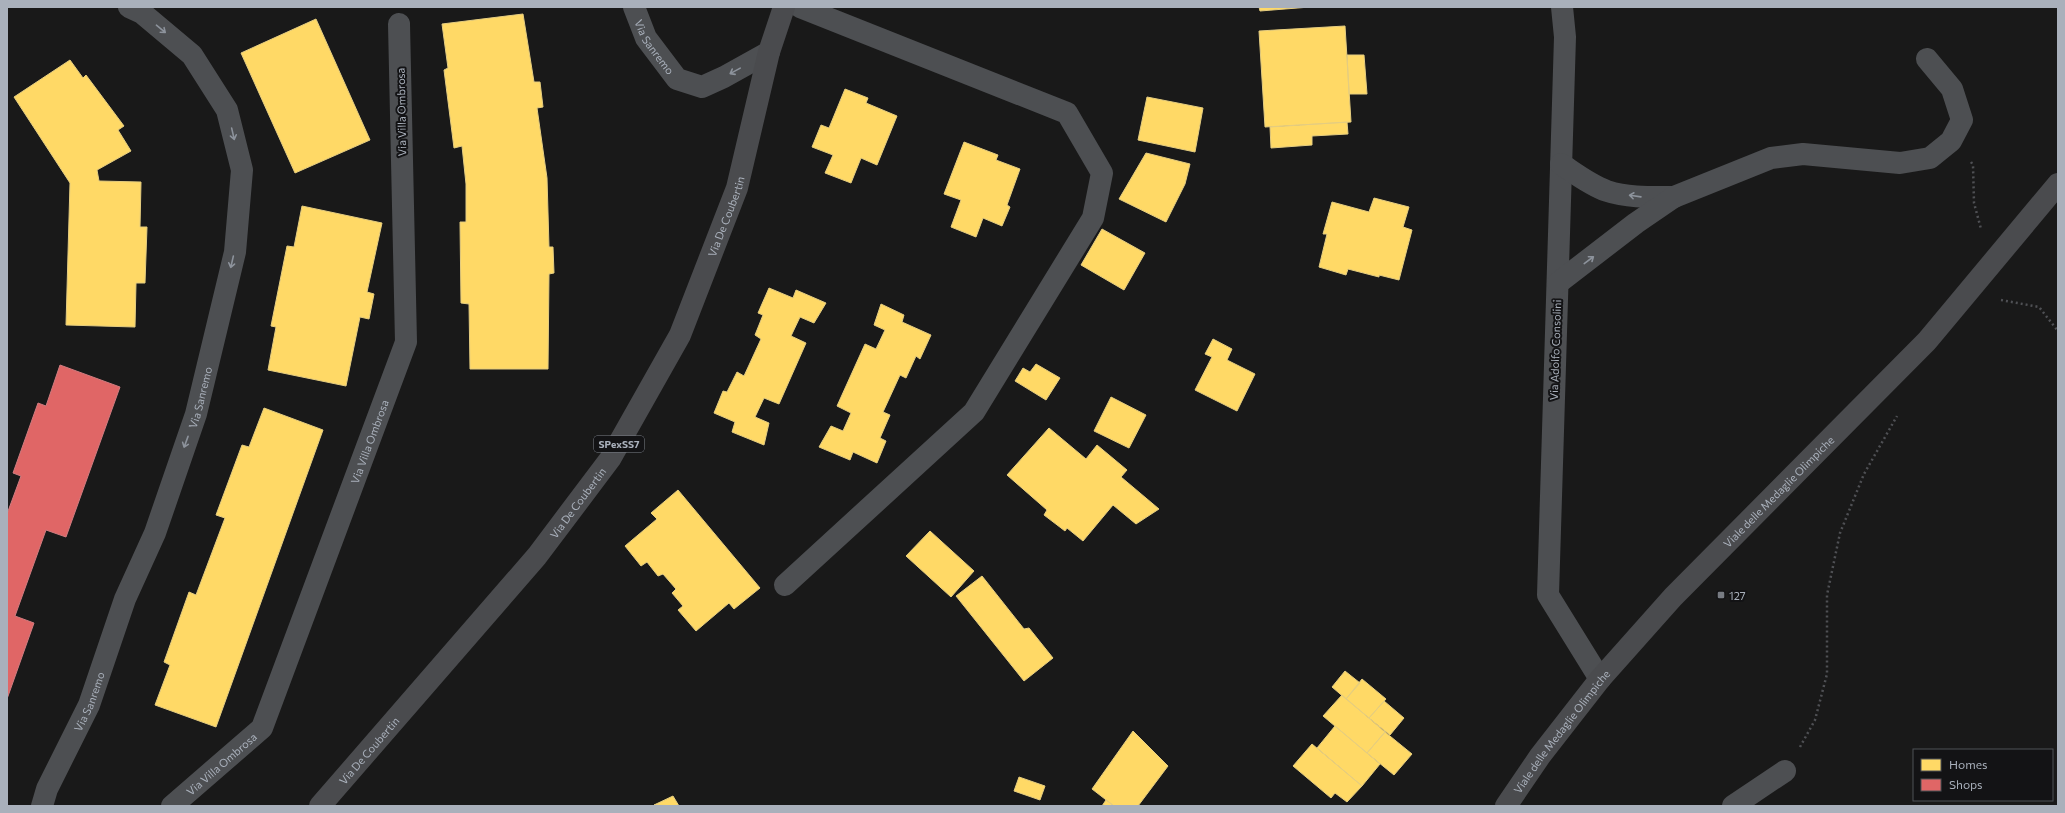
<svg xmlns="http://www.w3.org/2000/svg" width="2065" height="813" font-family="Commissioner,sans-serif">
	<style>
		.homes { fill: #ffd966; stroke: #e5cd80 }
		.shops { fill: #e06666; stroke: #d07c80 }
		.lines { fill: none; stroke-linecap: round; stroke-linejoin: round }
		.path { stroke: #4f5054; stroke-width: 2.5; stroke-dasharray: 2 3; stroke-linecap: butt }
		.minor { stroke: #4d4f52; stroke-width: 22 }
		.major { stroke: #4a4b4e; stroke-width: 22 }
		.oneway { stroke: #8d939c }
		.poi-dot { fill: #777b82; stroke: #131315; stroke-width: 1.5 }
		.labels { text-anchor: middle; dominant-baseline: central; stroke-width: 4; stroke-linejoin: round; paint-order: stroke }
		.shield { fill: #131315; stroke: #7c8189; stroke-width: 1 }
		.shield-label { font-size: 10px; font-weight: bold; fill: #a9b0bb }
		.street-label { font-size: 11px; fill: #a9b0bb; stroke: #131315 }
		.poi-label { font-size: 11px; fill: #a9b0bb; stroke: #131315; text-anchor: start }
	</style>
	<rect width="100%" height="100%" fill="#191919"/>
	<path class="homes" d="M1259,7H1310L1260,11Z
		M523,14L534,82H540L543,107L537,108L547,178L549,247H553L554,273L549,274L548,369H470L469,304L461,303L460,222H466V184L462,146L454,148L444,70L448,68L442,24Z
		M316,19L370,140L295,173L241,53Z
		M1345,26L1351,122L1265,127L1259,31Z
		M1347,55H1364L1367,94H1349Z
		M70,60L83,78L86,75L124,126L118,130L131,151L97,170L99,181L141,182L140,227H147L145,283H136L135,327L66,325L70,183L14,97Z
		M845,89L868,98L866,103L897,116L877,165L861,158L851,183L825,173L833,155L812,147L821,125L829,128Z
		M1147,97L1203,108L1195,152L1138,140Z
		M1347,122L1348,134L1312,136V145L1271,148L1270,127Z
		M964,142L998,155L996,160L1020,169L1007,205L1010,207L1002,226L983,218L976,237L951,227L961,200L944,194Z
		M1146,153L1190,164L1185,184L1166,222L1119,199Z
		M1374,198L1409,207L1403,227L1412,230L1399,280L1379,275V277L1348,269L1346,275L1319,267L1327,234H1323L1332,202L1369,212Z
		M302,206L382,223L367,292L374,294L369,319L360,317L346,386L268,370L276,327L271,326L287,246L294,247Z
		M1102,229L1145,253L1124,290L1081,265Z
		M769,288L793,298L796,290L826,303L814,323L800,317L791,336L806,343L779,404L764,398L755,417L769,423L764,445L732,432L735,422L714,413L723,391L727,392L737,372L744,376L761,339L755,335L763,315L758,313Z
		M881,304L904,315L902,322L931,335L920,359L916,356L906,378L900,375L883,412L890,415L880,438L886,441L877,463L853,452L850,460L819,447L831,426L843,431L851,413L837,406L865,344L876,349L885,330L874,325Z
		M1213,339L1232,349L1227,360L1255,374L1237,411L1195,390L1212,357L1205,354Z
		M1036,364L1060,378L1046,400L1015,381L1023,368L1030,372Z
		M1111,397L1146,415L1129,448L1094,431Z
		M264,408L323,430L216,727L155,705L170,665L164,662L189,592L196,595L225,518L216,515L242,445L249,447Z
		M1049,428L1086,459L1097,445L1127,470L1121,477L1159,509L1136,524L1113,505L1083,541L1067,528L1065,531L1044,515L1047,510L1007,475Z
		M678,490L760,588L734,609L729,603L696,631L678,610L683,606L672,593L676,589L663,574L658,576L647,562L641,566L625,546L657,519L651,513Z
		M930,531L974,571L951,597L906,556Z
		M982,576L1024,629L1029,628L1053,658L1024,681L956,596Z
		M1345,671L1360,683L1346,699L1332,687Z
		M1362,679L1386,699L1369,718L1346,699Z
		M1342,695L1385,732L1367,753L1323,716Z
		M1384,701L1404,718L1390,735L1369,718Z
		M1335,726L1380,764L1362,786L1317,748Z
		M1133,731L1168,766L1138,806H1114L1092,789Z
		M1385,732L1412,754L1394,775L1367,753Z
		M1312,744L1362,786L1347,802L1335,793L1331,798L1293,766Z
		M1019,777L1045,786L1040,800L1014,791Z
		M673,796L679,806L654,805Z
		M1106,800L1114,806H1102Z"/>
	<path class="shops" d="M60,365L120,387L66,537L46,530L15,616L34,623L7,699V514L21,476L13,473L38,403L46,406Z"/>
	<g class="lines">
		<path class="path" d="M1971,162L1973,165L1974,203L1981,229
			M2001,300L2039,307L2058,331
			M1800,747L1815,720L1827,674V595L1840,533L1864,474L1897,416"/>
		<g class="minor">
			<path id="s1" d="M634,7L646,38L677,79L702,87L724,77L769,52"/>
			<path d="M1562,7L1565,37L1548,595L1600,679"/>
			<path d="M1561,164C1576,174 1590,185 1607,191C1628,198 1652,197 1674,197"/>
			<path d="M1558,283L1636,223L1674,197L1771,158L1803,154L1900,163L1930,158L1951,141L1962,120L1952,89L1927,59"/>
			<path d="M785,585L974,412L1093,218L1102,173L1067,113L800,7"/>
			<path id="s2" d="M42,806L47,789L89,705L125,599L155,533L196,414L235,252L242,170L227,110L192,55L142,13L129,7"/>
			<path id="s3" d="M172,806L262,728L406,342L399,24"/>
			<path d="M1733,806L1785,771"/>
		</g>
		<g class="major">
			<path id="s4" d="M320,806L537,556L610,459L680,335L737,188L769,52L784,7"/>
			<path id="s5" d="M1506,806L1540,756L1600,679L1673,597L1927,341L2058,184"/>
		</g>
	</g>
	<defs><path id="oneway-shaft" d="M-6 0H5M1.5-3L5.5 0L1.5 3" fill="none" stroke-width="1.6" stroke-linecap="round" stroke-linejoin="round"/></defs>
	<g class="oneway">
		<use href="#oneway-shaft" transform="translate(161 29) rotate(40)"/>
		<use href="#oneway-shaft" transform="translate(735 71) rotate(151)"/>
		<use href="#oneway-shaft" transform="translate(233 134) rotate(77)"/>
		<use href="#oneway-shaft" transform="translate(1635 196) rotate(-172)"/>
		<use href="#oneway-shaft" transform="translate(1589 260) rotate(-37)"/>
		<use href="#oneway-shaft" transform="translate(232 262) rotate(103)"/>
		<use href="#oneway-shaft" transform="translate(186 442) rotate(110)"/>
	</g>
	<rect class="poi-dot" x="1717" y="591" width="8" height="8" rx="2"/>
	<g class="labels">
		<rect class="shield" x="594" y="436" width="50" height="16" rx="3"/>
		<g class="shield-label">
			<text x="619" y="444">SPexSS7</text>
		</g>
		<g class="street-label">
			<text stroke="none"><textPath href="#s1" startOffset="45">Via Sanremo</textPath></text>
			<text transform="translate(401 112) rotate(-91)">Via Villa Ombrosa</text>
			<text stroke="none"><textPath href="#s4" startOffset="722">Via De Coubertin</textPath></text>
			<text transform="translate(1555 350) rotate(-88)">Via Adolfo Consolini</text>
			<text stroke="none"><textPath href="#s2" startOffset="439">Via Sanremo</textPath></text>
			<text stroke="none"><textPath href="#s3" startOffset="425">Via Villa Ombrosa</textPath></text>
			<text stroke="none"><textPath href="#s5" startOffset="417">Viale delle Medaglie Olimpiche</textPath></text>
			<text stroke="none"><textPath href="#s4" startOffset="398">Via De Coubertin</textPath></text>
			<text stroke="none"><textPath href="#s2" startOffset="115">Via Sanremo</textPath></text>
			<text stroke="none"><textPath href="#s5" startOffset="93">Viale delle Medaglie Olimpiche</textPath></text>
			<text stroke="none"><textPath href="#s4" startOffset="74">Via De Coubertin</textPath></text>
			<text stroke="none"><textPath href="#s3" startOffset="65">Via Villa Ombrosa</textPath></text>
		</g>
		<g class="poi-label">
			<text x="1729" y="595">127</text>
		</g>
	</g>
	<rect width="2065" height="813" fill="none" stroke="#a9b0bb" stroke-width="16"/>
	<rect x="1913" y="749" width="140" height="52" fill="#131315" stroke="#4f5257"/>
	<rect x="1921" y="759" width="20" height="12" fill="#ffd966" stroke="#4f5257"/>
	<text x="1949" y="769" font-size="12" fill="#a9b0bb">Homes</text>
	<rect x="1921" y="779" width="20" height="12" fill="#e06666" stroke="#4f5257"/>
	<text x="1949" y="789" font-size="12" fill="#a9b0bb">Shops</text>
</svg>
